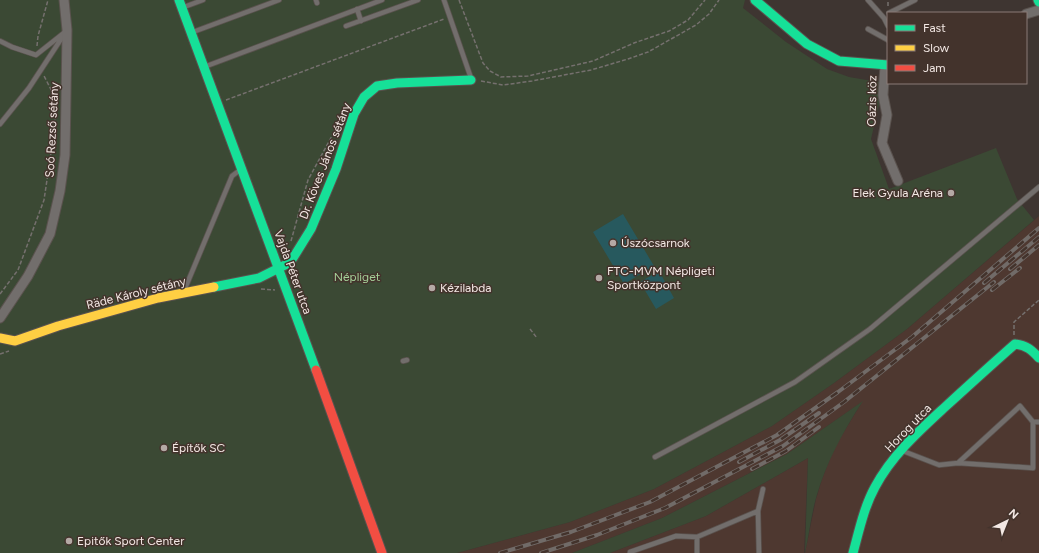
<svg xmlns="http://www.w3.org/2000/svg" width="1039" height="553" font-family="Figtree,sans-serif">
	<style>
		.built { fill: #4e3830 }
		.green { fill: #3b4934 }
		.water { fill: #27595e }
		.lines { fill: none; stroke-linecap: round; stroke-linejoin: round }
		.lane-casing { stroke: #5a524e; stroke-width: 6 }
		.street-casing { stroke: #5a524e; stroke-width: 11 }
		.fast-casing { stroke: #5a524e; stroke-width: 11 }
		.slow-casing { stroke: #5a524e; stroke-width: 11 }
		.jam-casing { stroke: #5a524e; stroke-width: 11 }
		.path { stroke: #75706e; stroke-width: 1.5; stroke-dasharray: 4 2; stroke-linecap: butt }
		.lane { stroke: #726e6c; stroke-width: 4.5 }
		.street { stroke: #726e6c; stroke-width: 9 }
		.fast { stroke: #16e098; stroke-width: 9 }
		.slow { stroke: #ffcf43; stroke-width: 9 }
		.jam { stroke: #f24e42; stroke-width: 9 }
		.rail-casing { stroke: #716b68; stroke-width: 4 }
		.rail { stroke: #43332c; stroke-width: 2.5; stroke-dasharray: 8; stroke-linecap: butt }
		.poi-dot { fill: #b4a9a5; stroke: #43332c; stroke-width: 1.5 }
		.labels { text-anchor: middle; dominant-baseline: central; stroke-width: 3; stroke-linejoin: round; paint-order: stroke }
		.street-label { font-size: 12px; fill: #f3e8e4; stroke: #43332c }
		.poi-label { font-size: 12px; fill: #f3e8e4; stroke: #43332c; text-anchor: start }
		.park-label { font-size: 12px; fill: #a4d098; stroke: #43332c }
	</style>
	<rect width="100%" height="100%" fill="#3e3531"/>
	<path class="built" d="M1039,216V553H805L816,499L822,479L834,448L862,402L787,454L662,518L572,553H457L570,522L654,489L772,426L834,383L907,329Z
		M808,458L804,553H610L706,516Z"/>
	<path class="green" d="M0,0H745L743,8L786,42L827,69L849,77L884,83L871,139L889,189L996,148L1017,199L1034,220L907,329L834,383L772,426L654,489L570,522L457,553H0Z
		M863,401C843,431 826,463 816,498C811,516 809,535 805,553L808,458L706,516L610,553H572L662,518L787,454Z"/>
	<path class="water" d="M623,214L654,266L624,284L593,232Z
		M659,271L674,298L656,309L640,282Z"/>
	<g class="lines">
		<g class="lane-casing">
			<path id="lane" d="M316,0L317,3
				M444,0L471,78
				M868,0L884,18L888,26
				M184,7L203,0
				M357,9L361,21
				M889,13L915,0
				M346,26L418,0
				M868,29L888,40
				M193,32L279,0
				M0,41L12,47L36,55L65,32
				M204,67L382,0
				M0,124L29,88L65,33
				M184,291L232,176L240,170
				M403,361L407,360
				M903,451L939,465L958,463L1020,406L1033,422H1039
				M655,457L795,382L870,329L1039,187
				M958,463L1033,468V422
				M630,553V552L676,536L697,537L758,511
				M697,553V537
				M759,553L758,511L763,489"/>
		</g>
		<g class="street-casing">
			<path id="street" d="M1026,14L1039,10
				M885,66L883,95L887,115L882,143L898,181
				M0,318L28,276L50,234L60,191L65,155L66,96L67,30L64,0"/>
		</g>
		<g class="fast-casing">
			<path id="fast" d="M179,0L316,370
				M755,0L807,44L839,61L888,65
				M1038,0L1039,2
				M214,287L259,278L285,265L293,258L311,229L336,169L354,114L364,97L377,86L397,83L471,80
				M853,553C859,531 864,507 875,487C892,455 919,431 945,407C968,386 991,365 1015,344C1026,345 1032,350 1039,358"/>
		</g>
		<g class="slow-casing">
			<path id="slow" d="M0,338L15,341L58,326L158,298L214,287"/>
		</g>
		<g class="jam-casing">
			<path id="jam" d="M316,370L382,553"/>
		</g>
		<path class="path" d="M459,0L483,63L490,71L501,77L528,76L593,61L634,43L669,31L688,20L705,0
			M888,6V0
			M37,46L38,36L48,0
			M481,81L503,85L532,81L591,70L628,59L648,52L696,25L709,14L719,0
			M226,100L444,19
			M291,241L308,180L339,123
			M261,289L275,290
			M0,294L18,270L44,200L55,126V97L44,76
			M530,329L537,338
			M1014,335V322L1039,300
			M0,354L9,351"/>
		<use href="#lane" class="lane"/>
		<use href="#street" class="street"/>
		<use href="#fast" class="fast"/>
		<use href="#slow" class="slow"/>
		<use href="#jam" class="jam"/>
		<g class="rail-casing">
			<path id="rail" d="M1010,269L1039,245
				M984,283L1039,237
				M992,290L1020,268
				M739,462L780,440L819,413
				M752,469L786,451L819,427
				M500,553L571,532L650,502L777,435L838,392L912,337L1039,228
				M541,553L597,535L665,508L783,446L844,402L994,282"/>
		</g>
		<use href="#rail" class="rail"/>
	</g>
	<g class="poi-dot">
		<circle cx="951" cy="193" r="4"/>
		<circle cx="613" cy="243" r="4"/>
		<circle cx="599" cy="278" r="4"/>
		<circle cx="432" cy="288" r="4"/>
		<circle cx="164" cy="448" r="4"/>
		<circle cx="69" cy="541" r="4"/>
	</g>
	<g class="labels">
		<g class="street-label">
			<text transform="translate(872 101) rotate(-89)">Oázis köz</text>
			<text transform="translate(52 130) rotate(-87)">Soó Rezső sétány</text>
			<text transform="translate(325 161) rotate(-69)">Dr. Köves János sétány</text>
			<text transform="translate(293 272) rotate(70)">Vajda Péter utca</text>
			<text transform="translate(136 293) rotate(-14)">Räde Károly sétány</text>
			<text transform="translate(908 428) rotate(-46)">Horog utca</text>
		</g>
		<g class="poi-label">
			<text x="943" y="193" text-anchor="end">Elek Gyula Aréna</text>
			<text x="621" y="243">Úszócsarnok</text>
			<text x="607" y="271">FTC-MVM Népligeti<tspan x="607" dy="14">Sportközpont</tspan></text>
			<text x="440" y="288">Kézilabda</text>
			<text x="172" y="448">Építők SC</text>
			<text x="77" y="541">Epitők Sport Center</text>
		</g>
		<g class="park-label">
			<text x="357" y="277">Népliget</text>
		</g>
	</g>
	<rect x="887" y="12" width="140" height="72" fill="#43332c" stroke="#897b76"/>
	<rect x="895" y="25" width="20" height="6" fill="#16e098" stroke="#897b76"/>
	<text x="923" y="32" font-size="12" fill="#f3e8e4">Fast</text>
	<rect x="895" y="45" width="20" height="6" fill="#ffcf43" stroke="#897b76"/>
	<text x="923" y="52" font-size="12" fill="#f3e8e4">Slow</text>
	<rect x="895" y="65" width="20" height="6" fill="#f24e42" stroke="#897b76"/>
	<text x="923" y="72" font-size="12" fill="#f3e8e4">Jam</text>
	<g transform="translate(1007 521) rotate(43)" stroke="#43332c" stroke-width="3" paint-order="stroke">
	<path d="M0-3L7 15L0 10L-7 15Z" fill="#f3e8e4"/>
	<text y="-6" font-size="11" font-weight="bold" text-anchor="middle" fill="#f3e8e4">N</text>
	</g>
</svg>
